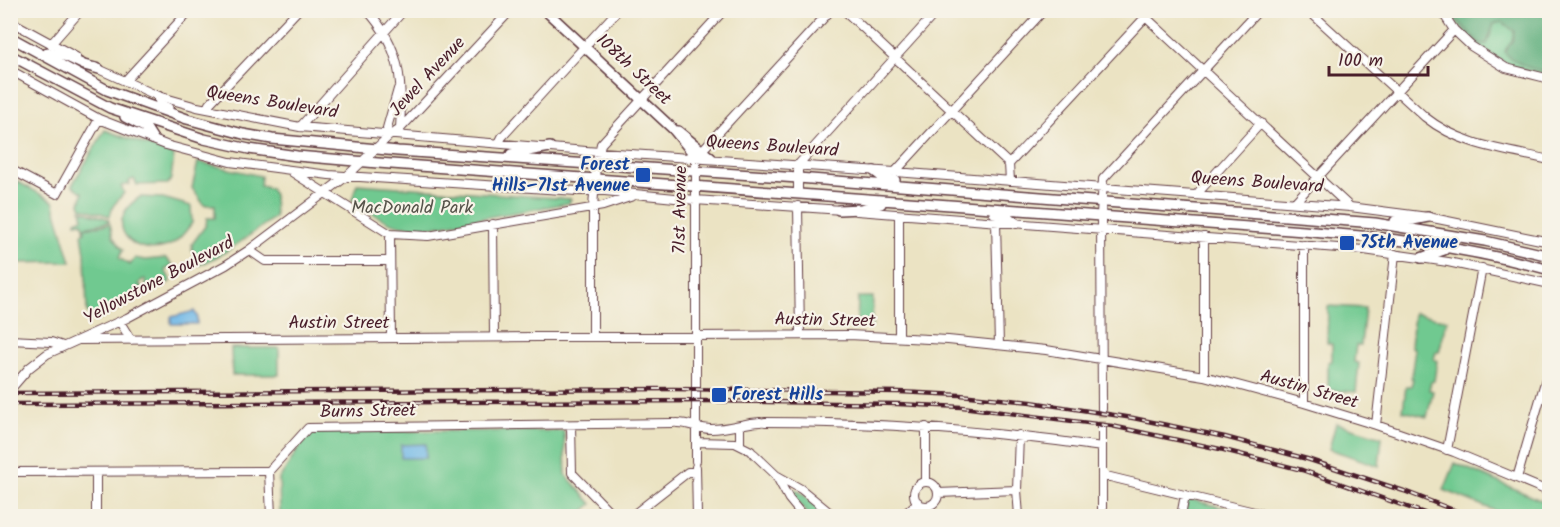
<svg xmlns="http://www.w3.org/2000/svg" width="1560" height="527" font-family="Kalam,sans-serif">
	<style>
		.green { fill: #70c990; stroke: #5d745e; stroke-width: 1.5 }
		.forest { fill: #5cad7a; stroke: #536652; stroke-width: 1.5 }
		.water { fill: #6fb8e7; stroke: #5c6c89; stroke-width: 1.5 }
		.lines { fill: none; stroke-linecap: round; stroke-linejoin: round }
		.minor-tunnel { stroke: #cbbca5; stroke-width: 8; stroke-dasharray: 8 4; stroke-linecap: butt }
		.minor-casing { stroke: #623c42; stroke-width: 10 }
		.major-casing { stroke: #623c42; stroke-width: 12 }
		.minor { stroke: #fff; stroke-width: 8 }
		.major { stroke: #fff; stroke-width: 9 }
		.rail-casing { stroke: #4a1f2b; stroke-width: 4.5 }
		.rail { stroke: #f7f3e8; stroke-width: 2; stroke-dasharray: 7; stroke-linecap: butt }
		.transit-dot { fill: #1a4fb4; stroke: #f7f3e8; stroke-width: 2 }
		.labels { text-anchor: middle; dominant-baseline: central; stroke-width: 4.5; stroke-linejoin: round; paint-order: stroke }
		.street-label { font-size: 18px; fill: #4a1f2b; stroke: #f7f3e8 }
		.transit-label { font-size: 18px; font-weight: bold; fill: #164399; stroke: #f7f3e8; text-anchor: start }
		.park-label { font-size: 18px; fill: #555249; stroke: #f7f3e8 }
	</style>
	<rect width="100%" height="100%" fill="#f7f3e8"/>
	<filter id="ink" filterUnits="userSpaceOnUse"><feTurbulence type="fractalNoise" baseFrequency=".0167" numOctaves="2"/><feDisplacementMap in="SourceGraphic" scale="12" xChannelSelector="R" yChannelSelector="G"/><feConvolveMatrix kernelMatrix="1 2 1 2 8 2 1 2 1" color-interpolation-filters="sRGB"/></filter>
	<filter id="wash" filterUnits="userSpaceOnUse"><feTurbulence type="fractalNoise" baseFrequency=".008" numOctaves="4" result="noise"/><feDisplacementMap in="SourceGraphic" scale="24" xChannelSelector="R" yChannelSelector="G"/><feGaussianBlur stdDeviation="1.35" result="paint"/><feColorMatrix in="noise" values="0 0 0 0 0 0 0 0 0 0 0 0 0 0 0 0 0 1.4 0 .05"/><feComposite in="paint" operator="in"/></filter>
	<g filter="url(#wash)">
		<rect width="100%" height="100%" fill="#ebe3c3"/>
		<path class="green" d="M1446,11H1549V77L1510,66L1476,46Z
			M105,130L174,155L171,179L168,184L137,185L134,179L129,181L130,184L121,186L124,193L113,206L110,216L82,208L80,203L83,193L72,185Z
			M198,162L261,176L260,186L270,188L274,195L275,217C251,234 227,254 199,265L192,250V244L206,225L207,218H215V205H204L192,188Z
			M11,178L53,201L71,262L11,263Z
			M357,184L571,199L569,203L432,227C396,230 381,220 352,200Z
			M140,197L163,198L191,206L192,223C186,231 178,242 168,246C131,259 101,222 140,197Z
			M81,210L109,219V222L84,227L82,222L76,223V221L83,218Z
			M110,224L113,237L123,250L119,258L130,265L135,258L145,260L166,258L173,265L165,270L171,281L154,291L152,287H146V279L142,280L139,284L142,287L139,292L142,296L97,320L87,312L85,253L82,234L85,232L84,228Z
			M858,297H873L872,327H857Z
			M1328,306L1365,308L1361,345H1356L1354,362L1359,363L1356,392L1328,390V362L1332,361V344L1327,343Z
			M1414,313L1447,320L1439,352H1436L1434,359L1437,361L1434,381L1431,382L1429,390L1433,391L1427,417L1403,411L1406,386H1411L1413,379L1411,378L1415,349L1411,347Z
			M231,348H279V375H232Z
			M1336,423L1382,437L1379,466L1329,449Z
			M310,431H564L566,475L592,504L578,516H280L279,479Z
			M1455,463L1549,504V516H1508L1444,490Z
			M794,490L800,492L828,516H810L791,496Z
			M1189,499L1255,516H1184L1187,501Z"/>
		<path class="forest" d="M1449,11H1549V73C1532,69 1517,65 1504,52L1512,41L1514,31L1502,22L1494,24L1487,44H1480Z"/>
		<path class="water" d="M194,311L197,316V324H171V317Z
			M426,444V458H401V445Z"/>
	</g>
	<g filter="url(#ink)">
		<g class="lines">
			<path class="minor-tunnel" d="M1102,409V428"/>
			<g class="minor-casing">
				<path id="minor" d="M367,10C401,47 403,82 400,129
					M844,10L1009,164
					M1138,10L1350,207
					M1308,10L1425,117C1461,146 1506,150 1550,160
					M1441,10L1454,30L1471,46L1506,68L1550,79
					M10,21L76,57
					M51,44L81,10
					M94,67L158,96L197,107L300,127L586,151L895,172L1350,207L1428,217L1550,242
					M10,70L99,119L166,145L230,162L329,175L577,191H605L695,200L842,210
					M125,81L190,10
					M207,109L209,104L298,10
					M300,127L404,10
					M389,136L387,128L398,89
					M499,143L502,137L618,10
					M10,169L57,194L99,119
					M292,172L390,234L428,236L603,206L633,196
					M895,172L1044,10
					M1010,181L1009,164L1152,10
					M798,194V165L938,10
					M1196,195L1261,123
					M1295,202L1454,30
					M798,206L800,335
					M857,211L1364,250L1448,262L1550,284
					M996,222L999,345
					M493,224L494,337
					M390,234L391,338
					M1204,237V376
					M1304,245V403
					M249,250L265,261H390
					M120,322L131,340
					M593,336V208L596,165L601,144L724,10
					M899,337V215
					M10,340L51,342L63,346
					M79,340L849,335L948,340L1046,350L1204,376L1304,403L1376,425L1454,452L1550,492
					M10,390L29,368L47,354L127,318L226,265L249,250L347,176L389,136L400,129L511,10
					M1102,409L1101,215L1103,179L1259,10
					M765,422C878,422 990,431 1102,447
					M677,423C690,423 699,429 711,429C729,429 743,423 760,422
					M571,425L572,473L614,516
					M1376,425L1395,254
					M926,427V482
					M1102,428V516
					M696,442L735,443L751,451
					M740,444V426
					M1447,450L1482,268
					M754,454L776,475L801,489L834,516
					M696,461V157L831,10
					M696,467L697,516
					M269,471L308,428L673,423
					M269,471L271,516
					M10,472L269,471
					M96,472V516
					M1102,475L1271,516
					M777,477L789,499L803,516
					M1517,478L1550,365
					M914 494a12 12 0 1 1 24 0a12 12 0 1 1-24 0Z
					M938,493L1017,490
					M632,516L688,472H696
					M903,516L918,502
					M1019,516L1017,490L1019,435
					M1181,516L1185,495"/>
			</g>
			<g class="major-casing">
				<path id="major" d="M545,10L673,129L696,157
					M10,37L107,90L126,97L187,119L243,134L272,139L398,151L798,178L1375,223L1485,241L1550,256
					M48,52L67,57L84,65L99,69
					M10,55L110,108L204,139L249,149L297,156L378,163L1304,231C1330,234 1356,235 1382,238C1438,245 1495,255 1550,270
					M158,96L161,105L168,108
					M125,117L146,128L153,139
					M678,131L711,158
					M511,154L550,147
					M874,171L885,179L895,180
					M839,210L861,209L881,204
					M994,213L1005,215L1016,223
					M1395,221L1413,220L1428,217
					M1421,258L1444,250"/>
			</g>
			<use href="#minor" class="minor"/>
			<use href="#major" class="major"/>
			<g class="rail-casing">
				<path id="rail" d="M10,393L673,389L899,392L960,395L1031,402L1133,418L1225,437L1307,459L1404,491L1469,516
					M10,404L709,401L898,404L962,407L1112,426L1220,449L1302,470L1433,516"/>
			</g>
			<use href="#rail" class="rail"/>
		</g>
	</g>
	<g class="transit-dot">
		<rect x="635" y="167" width="16" height="16" rx="3"/>
		<rect x="1339" y="235" width="16" height="16" rx="3"/>
		<rect x="711" y="387" width="16" height="16" rx="3"/>
	</g>
	<g class="labels">
		<g class="street-label">
			<text transform="translate(633 70) rotate(43)">108th Street</text>
			<text transform="translate(428 77) rotate(-47)">Jewel Avenue</text>
			<text transform="translate(272 103) rotate(9)">Queens Boulevard</text>
			<text transform="translate(772 147) rotate(4)">Queens Boulevard</text>
			<text transform="translate(1257 183) rotate(4)">Queens Boulevard</text>
			<text transform="translate(681 210) rotate(-89)">71st Avenue</text>
			<text transform="translate(159 281) rotate(-28)">Yellowstone Boulevard</text>
			<text transform="translate(825 321) rotate(1)">Austin Street</text>
			<text x="339" y="323">Austin Street</text>
			<text transform="translate(1309 390) rotate(16)">Austin Street</text>
			<text transform="translate(368 412) rotate(-1)">Burns Street</text>
		</g>
		<g class="transit-label">
			<text x="630" y="165" text-anchor="end">Forest<tspan x="630" dy="21">Hills–71st Avenue</tspan></text>
			<text x="1360" y="243">75th Avenue</text>
			<text x="732" y="395">Forest Hills</text>
		</g>
		<g class="park-label">
			<text x="412" y="208">MacDonald Park</text>
		</g>
	</g>
	<rect width="1560" height="527" fill="none" stroke="#f7f3e8" stroke-width="36"/>
	<path d="M1329 66v9h99v-9" fill="none" stroke="#4a1f2b" stroke-width="3"/>
	<text x="1338" y="66" font-size="18" fill="#4a1f2b" stroke="#f7f3e8" stroke-width="4.5" paint-order="stroke">100 m</text>
</svg>
